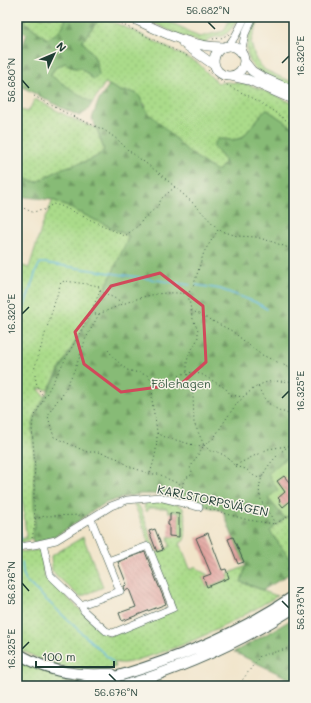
<svg xmlns="http://www.w3.org/2000/svg" width="311" height="703" font-family="Mali,sans-serif">
	<style>
		.grass { fill: url(#grass-dots); stroke: #648c5f }
		.forest { fill: url(#forest-firs); stroke: #537c55 }
		.park { fill: #aadb8a; stroke: #648c5f }
		.lines { fill: none; stroke-linecap: round; stroke-linejoin: round }
		.stream { stroke: #63bbe0; stroke-width: 1.5 }
		.building { fill: url(#building-back-hatch) }
		.minor-casing { stroke: #3e564a; stroke-width: 8 }
		.major-casing { stroke: #3e564a; stroke-width: 10 }
		.highway-casing { stroke: #3e564a; stroke-width: 12 }
		.path { stroke: #3e564a; stroke-width: 1; stroke-dasharray: 1 3; stroke-linecap: butt }
		.minor { stroke: #fff; stroke-width: 7 }
		.major { stroke: #fff; stroke-width: 9 }
		.highway { stroke: #fff; stroke-width: 10 }
		.marked { fill: none; stroke: #d1495b; stroke-width: 3; stroke-linejoin: round }
		.ticks { fill: none; stroke: #1f3d34; stroke-width: 1.5 }
		.labels { text-anchor: middle; dominant-baseline: central; stroke-width: 3; stroke-linejoin: round; paint-order: stroke }
		.park-label { font-size: 12px; fill: #3b5d45; stroke: #f7f3e8 }
		.street-label { font-size: 12px; fill: #1f3d34; stroke: #f7f3e8 }
		.neatline { fill: none; stroke: #1f3d34; stroke-width: 1.5 }
		.ticks-label { font-size: 10px; text-anchor: middle; fill: #1f3d34 }
	</style>
	<defs>
		<pattern id="grass-dots" width="8" height="8" patternUnits="userSpaceOnUse"><rect width="8" height="8" fill="#aadb8a"/><path d="M2 2h.1M6 6h.1" fill="none" stroke="#92bd78" stroke-width="1.8" stroke-linecap="round"/></pattern>
		<pattern id="forest-firs" width="22" height="20" patternUnits="userSpaceOnUse"><rect width="22" height="20" fill="#87bb76"/><path d="M5 1l3.5 6h-7zM16 11l3.5 6h-7z" fill="#6e9962"/></pattern>
		<pattern id="building-back-hatch" width="6" height="6" patternUnits="userSpaceOnUse"><rect width="6" height="6" fill="#e2a5a0"/><path d="M-1 5l2 2M0 0l6 6M5-1l2 2" fill="none" stroke="#b78883"/></pattern>
	</defs>
	<rect width="100%" height="100%" fill="#f7f3e8"/>
	<filter id="ink" filterUnits="userSpaceOnUse"><feTurbulence type="fractalNoise" baseFrequency=".025" numOctaves="2"/><feDisplacementMap in="SourceGraphic" scale="8" xChannelSelector="R" yChannelSelector="G"/><feConvolveMatrix kernelMatrix="1 2 1 2 8 2 1 2 1" color-interpolation-filters="sRGB"/></filter>
	<filter id="wash" filterUnits="userSpaceOnUse"><feTurbulence type="fractalNoise" baseFrequency=".012" numOctaves="4" result="noise"/><feDisplacementMap in="SourceGraphic" scale="16" xChannelSelector="R" yChannelSelector="G"/><feGaussianBlur stdDeviation="0.9" result="paint"/><feColorMatrix in="noise" values="0 0 0 0 0 0 0 0 0 0 0 0 0 0 0 0 0 1.4 0 .05"/><feComposite in="paint" operator="in"/></filter>
	<g filter="url(#wash)">
		<rect width="100%" height="100%" fill="#f1e4c9"/>
		<path class="grass" d="M25,17H66C62,31 59,32 47,39L25,22Z
			M101,17L136,32L198,63L210,76L218,83L227,82L247,84L275,95L294,104V128L266,109L242,138L233,140L221,139L219,153L224,159V164L218,171C190,158 168,131 146,110L145,104L127,91L122,92L105,83L92,103L50,76L55,68L65,63L74,68H81L94,80L99,75C96,58 94,54 82,41Z
			M141,17H159L187,30V32L200,37L224,31L229,21L225,19L226,17H238C235,23 232,29 227,33C220,39 208,35 205,44L177,34Z
			M256,17H261L254,32L251,43L256,60L265,70L294,83V88C285,84 277,80 268,76C265,74 260,72 257,70C240,56 248,33 256,17Z
			M35,99L71,118L97,129L104,150C94,162 77,163 63,169C54,172 46,178 37,182L17,177V109L28,112Z
			M53,200L129,236L107,285L48,390L38,388L45,397L36,413L34,456L35,468L34,479L35,525L32,538L27,541L21,543V539L26,538V534L17,447V329L22,313L17,311V264L29,268L43,223Z
			M146,502C154,502 174,502 181,506C186,509 187,534 184,540C183,542 182,542 180,543L190,569L196,566L199,570L208,575L203,578L207,587L229,578L228,574L246,566L241,582L277,596C236,621 191,645 143,658C133,661 125,665 114,662L116,667L96,670H79L52,665L17,648V552L41,550L44,576L108,636L175,609L141,521L136,508L133,504H137L140,508L157,552L165,550L170,546L168,537L179,536V512H168L167,508H148V511H146L144,507Z
			M294,513V561L292,563L270,531L285,518Z
			M83,537L103,587L80,597L54,573L52,570L51,556Z
			M17,657L86,678L76,681L52,686H17Z"/>
		<path class="forest" d="M17,17H25V22L47,39C59,32 62,31 66,17H101L82,41C94,55 96,57 99,75L94,80L81,68H74L65,63L55,68L50,75L92,103L87,111L79,116L60,107L17,84V56H19L27,34L17,30Z
			M109,85L122,92L127,91L136,93L140,97L146,110L189,152L208,166L218,171L224,164V159L213,146L218,139H221L233,140L242,138L266,109L294,128V451L268,474L278,490L268,499L285,518L270,531L294,565V571L263,590L241,582L246,566L233,537L223,511L158,494H139L121,498L106,503L92,511L69,528L57,535L44,540L33,543L32,538L35,525L34,500V479L35,468L32,428L36,413L107,285L129,236L53,200L17,196V177L37,182C46,178 54,172 63,168C77,163 94,162 104,150L97,129L92,119L98,102Z
			M294,618V681L234,652L274,630Z"/>
		<path class="park" d="M294,451V513L285,518L268,498L278,490L268,474Z"/>
		<g class="lines">
			<path class="stream" d="M196,285L220,289L255,302L267,309
				M17,329L36,271L40,263H45L190,285
				M17,493L21,539
				M22,562L23,573L26,581L113,662"/>
		</g>
		<g id="blocks">
			<path class="building" d="M284,476L294,488V498L283,507L279,502L280,500L278,498L285,492L277,481Z
				M170,513L179,514V537L169,536V525H168V521H170Z
				M155,529L163,550L157,552L149,531Z
				M208,533L222,570L226,569L229,578L207,587L203,577L211,574L196,538Z
				M233,537L244,562L238,564L228,539Z
				M145,552L166,604L122,621L119,613L136,607L129,589L125,591L124,586L127,585L118,562Z"/>
		</g>
	</g>
	<g filter="url(#ink)">
		<use href="#blocks" fill-opacity="0" stroke="#3e564a" stroke-width="1"/>
		<g class="lines">
			<g class="minor-casing">
				<path id="minor" d="M228,46C236,37 240,28 245,17
					M241,53L245,34L253,17
					M43,543L50,575L81,605L120,591L91,519
					M17,547L34,545L56,540L111,506L127,500L159,497L199,507
					M81,605L84,611L106,631L113,633L173,608L148,546L108,561"/>
			</g>
			<g class="major-casing">
				<path id="major" d="M130,17C160,31 189,47 223,47
					M183,43L214,65
					M214 61a15 15 0 1 1 30 0a15 15 0 1 1-30 0Z
					M244,61L252,71L262,77L294,91
					M231,76L249,80L294,100"/>
			</g>
			<g class="highway-casing">
				<path id="highway" d="M17,653C34,663 52,671 72,673C85,675 99,674 112,674
					M78,686C94,682 110,679 125,674C184,656 243,631 294,596
					M123,686C185,667 239,643 294,608"/>
			</g>
			<path class="path" d="M107,17L189,57
				M213,39L221,38L229,34
				M208,70C221,85 241,91 258,101C270,109 282,117 294,126
				M34,96L68,114L104,130L118,140L128,150L159,173L175,187L194,204L219,230L237,236L256,237L273,242L294,250
				M17,205L32,212L44,210L53,204L61,206L125,236L139,225L143,219L157,207L162,198L175,187
				M218,230L204,252L194,284L188,294L191,310L232,331L260,354L288,367L294,371
				M100,291L124,303
				M91,314H99C130,301 154,289 188,294
				M99,314L85,340L81,354L73,373L62,396L57,401L51,410L48,416L50,424L54,437L87,452H98L108,455L119,459L128,466L150,474H159L170,480L182,485
				M108,350L115,359L127,370L147,375L155,383
				M258,386C269,379 281,382 294,381
				M157,433L165,437L197,446L204,445L214,438L226,419L237,403L243,398
				M204,445L210,451L218,452L227,457L235,466L246,469L254,476L259,478L262,477
				M236,465L268,449L287,446
				M150,473C155,459 157,449 157,433C156,415 148,401 155,384L177,377L187,372L201,374L225,388L231,395L243,397L253,389L258,386C266,406 275,409 294,416
				M187,498L182,485L186,477H189L191,475L192,471L190,468L204,445L194,423L193,395L187,372V362L189,353L195,345L198,337V330L195,324L192,316L191,310
				M206,508L248,520L275,524L294,513
				M35,519L45,516L84,515
				M275,524C273,520 271,516 269,513C267,509 264,506 262,502C251,479 276,454 294,442
				M32,538L35,525L34,500V479L35,468L32,428L33,421L36,413L90,314L100,291L99,287L94,285L65,281L61,282L34,370L37,386L41,393L45,397
				M238,686L260,656L294,647"/>
			<use href="#minor" class="minor"/>
			<use href="#major" class="major"/>
			<use href="#highway" class="highway"/>
		</g>
	</g>
	<path class="marked" d="M160,273L203,306L206,362L181,384L121,392L84,364L75,332L111,286Z"/>
	<path class="ticks" d="M208,22L215,29M282,63L289,56M22,80L29,88M22,314L29,307M282,398L289,391M22,583L29,591M282,601L289,608M22,649L29,642M109,674L116,681"/>
	<g class="labels">
		<g class="park-label">
			<text x="181" y="383">Fölehagen</text>
		</g>
		<g class="street-label">
			<text transform="translate(213 500) rotate(12)">KARLSTORPSVÄGEN</text>
		</g>
	</g>
	<rect width="311" height="703" fill="none" stroke="#f7f3e8" stroke-width="44"/>
	<g transform="translate(54 54) rotate(46)" stroke="#f7f3e8" stroke-width="3" paint-order="stroke">
	<path d="M0-3L7 15L0 10L-7 15Z" fill="#1f3d34"/>
	<text y="-6" font-size="11" font-weight="bold" text-anchor="middle" fill="#1f3d34">N</text>
	</g>
	<path d="M36 661v6h78v-6" fill="none" stroke="#1f3d34" stroke-width="2"/>
	<text x="42" y="661" font-size="12" fill="#1f3d34" stroke="#f7f3e8" stroke-width="3" paint-order="stroke">100 m</text>
	<rect x="22" y="22" width="267" height="659" class="neatline"/>
	<g class="ticks-label">
		<text x="208" y="14">56.682°N</text>
		<text transform="translate(300 56) rotate(-90)" y="4">16.320°E</text>
		<text transform="translate(11 80) rotate(-90)" y="4">56.680°N</text>
		<text transform="translate(11 314) rotate(-90)" y="4">16.320°E</text>
		<text transform="translate(300 391) rotate(-90)" y="4">16.325°E</text>
		<text transform="translate(11 583) rotate(-90)" y="4">56.676°N</text>
		<text transform="translate(300 608) rotate(-90)" y="4">56.678°N</text>
		<text transform="translate(11 649) rotate(-90)" y="4">16.325°E</text>
		<text x="116" y="696">56.676°N</text>
	</g>
</svg>
